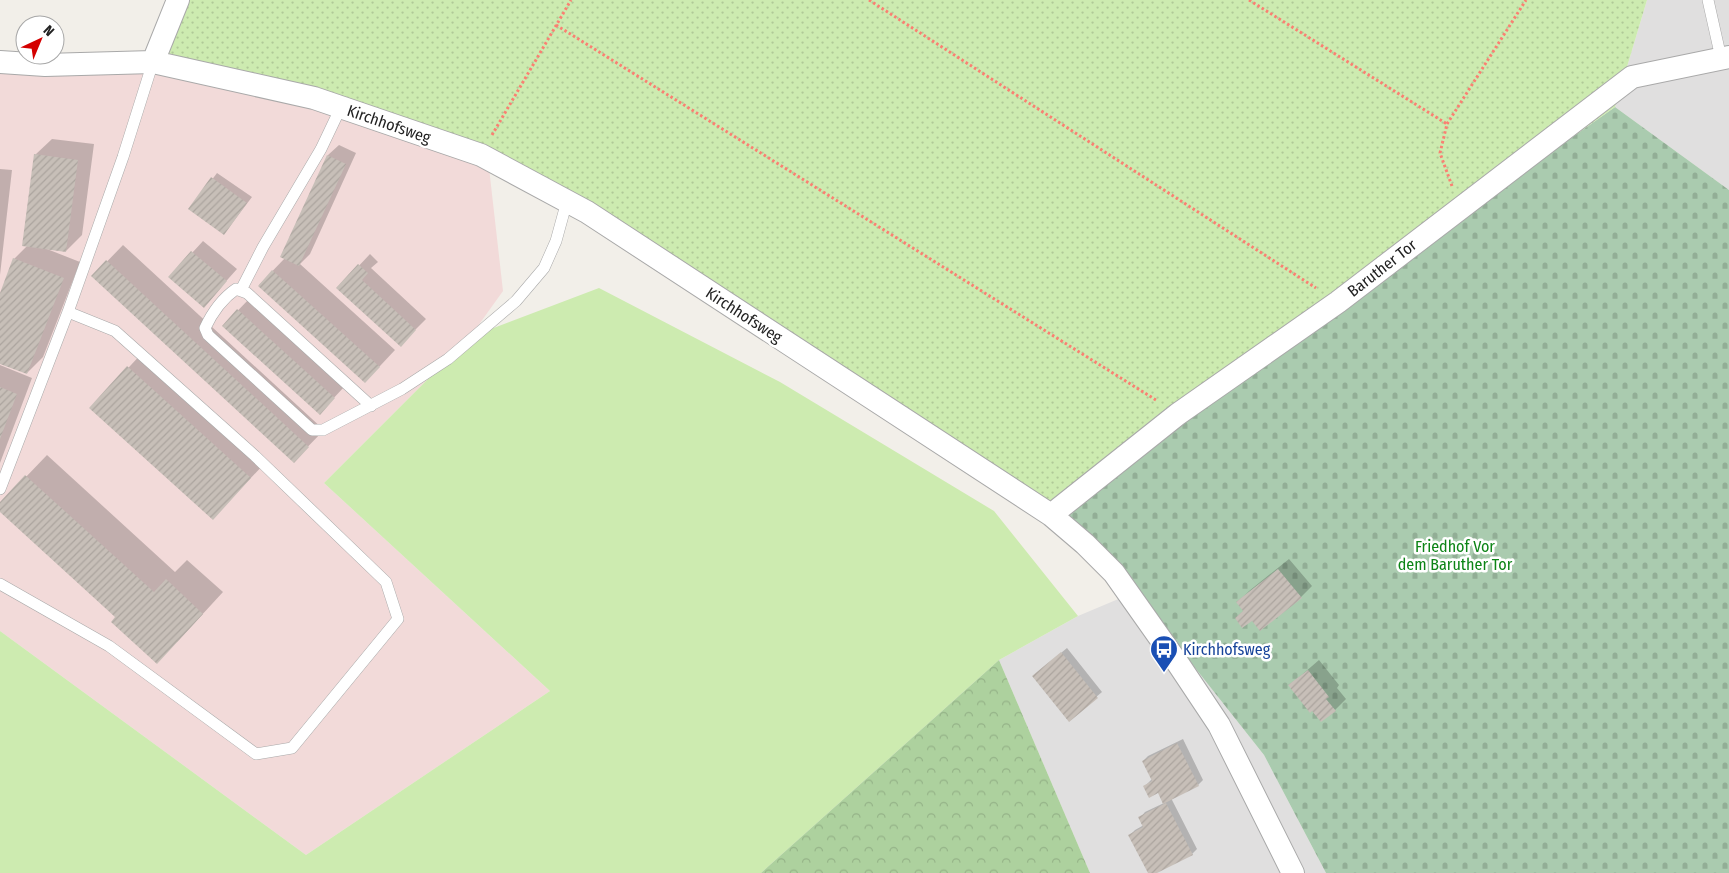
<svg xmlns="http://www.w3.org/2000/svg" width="1729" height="873" font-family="'Fira Sans Condensed',sans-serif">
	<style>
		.residential { fill: #e0dfdf }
		.commercial { fill: #f2dad9 }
		.grass { fill: #cdebb0 }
		.forest { fill: url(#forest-crowns) }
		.cemetery { fill: url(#cemetery-stones) }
		.garden { fill: url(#garden-dots) }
		.shadow { fill: #0003 }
		.building { fill: url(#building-hatch) }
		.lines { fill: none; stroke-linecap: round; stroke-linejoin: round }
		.lane-casing { stroke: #a9a9a9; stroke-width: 12 }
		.street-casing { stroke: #a9a9a9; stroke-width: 24 }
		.path { stroke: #fa8072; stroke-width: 3; stroke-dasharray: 2.5 2.5; stroke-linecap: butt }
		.lane { stroke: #fff; stroke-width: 11 }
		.street { stroke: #fff; stroke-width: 22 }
		.labels { text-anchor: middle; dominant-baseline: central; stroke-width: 5; stroke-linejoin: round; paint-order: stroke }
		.street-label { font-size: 16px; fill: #222; stroke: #fff }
		.park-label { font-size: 16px; fill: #0c8416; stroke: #fff }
		.transit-label { font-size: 16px; fill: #164399; stroke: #fff; text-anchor: start }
	</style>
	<defs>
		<pattern id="forest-crowns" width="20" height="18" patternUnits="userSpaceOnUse" patternTransform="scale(1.25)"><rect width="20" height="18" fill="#add19e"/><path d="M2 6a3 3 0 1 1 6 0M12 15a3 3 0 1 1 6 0" fill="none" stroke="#95b388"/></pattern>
		<pattern id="cemetery-stones" width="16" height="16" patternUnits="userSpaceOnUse" patternTransform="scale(1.25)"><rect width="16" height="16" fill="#aacbaf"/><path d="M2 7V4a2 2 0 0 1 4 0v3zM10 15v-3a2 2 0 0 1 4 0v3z" fill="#92ae96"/></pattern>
		<pattern id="garden-dots" width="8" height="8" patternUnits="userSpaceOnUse" patternTransform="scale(1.25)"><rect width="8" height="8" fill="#cdebb0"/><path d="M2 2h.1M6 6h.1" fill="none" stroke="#b0c997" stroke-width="1.8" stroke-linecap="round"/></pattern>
		<pattern id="building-hatch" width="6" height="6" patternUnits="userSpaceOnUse" patternTransform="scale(1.25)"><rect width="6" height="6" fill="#c7bfb8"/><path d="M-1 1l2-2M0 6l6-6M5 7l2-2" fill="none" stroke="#aba49e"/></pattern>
	</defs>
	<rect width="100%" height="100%" fill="#f2efe9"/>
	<path class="residential" d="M1647,0H1729V190L1615,107Z
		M1135,592L1264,755L1326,873H1090L999,660L1078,616Z"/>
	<path class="commercial" d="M0,61L153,62L488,159L503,291L470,337L324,483L550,691L306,855L0,631Z"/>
	<path class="grass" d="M599,288L780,382L994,511L1078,616L999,660L761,873H0V631L306,855L550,691L324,483L470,337Z"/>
	<path class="forest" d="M999,660L1090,873H761Z"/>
	<path class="cemetery" d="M1615,107L1729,190V873H1326L1264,755L1135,592L1048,508Z"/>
	<path class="garden" d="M178,0H1647L1615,107L1048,508L488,159L153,62Z"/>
	<path class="shadow" d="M52,139L94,144L82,235L66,251L47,249L80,262L43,357L27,373L0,363V297L14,259L28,245L35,155Z
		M339,145L356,153L310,254L300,264L395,350L365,382L259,285L285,258L328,155Z
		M0,169L12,170L0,275Z
		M217,173L252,197L224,234L190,209Z
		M203,241L237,269L204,306L170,277Z
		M123,245L324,430L294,461L93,276Z
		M370,254L378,262L371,268L426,319L411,334L338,288Z
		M249,299L345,386L330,402L223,326Z
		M144,351L266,462L213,518L91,408Z
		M0,365L32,378L0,463Z
		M47,455L175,572L187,560L223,592L177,642L117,617L0,510V504Z
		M1289,559L1312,586L1301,597L1244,610L1238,602L1249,591Z
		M1067,648L1102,692L1069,720L1039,671Z
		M1319,660L1339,685L1337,688L1346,699L1335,710L1290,685Z
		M1183,739L1203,780L1198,785L1171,798L1197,849L1192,854L1154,873H1149L1130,835L1135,830L1144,825L1140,818L1145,812L1164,803L1159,792L1145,786L1152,779L1143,761L1148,756Z"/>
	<path class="building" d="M34,154L78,160L66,252L22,246Z
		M327,155L346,164L299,266L280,257Z
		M211,177L247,203L224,235L188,209Z
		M191,251L227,281L204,308L168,277Z
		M13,258L64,278L27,374L0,364V293Z
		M106,260L309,447L294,463L91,276Z
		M358,264L368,273L362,280L416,330L401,347L336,288Z
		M272,270L380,367L365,383L258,286Z
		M237,309L335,398L320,415L222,326Z
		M127,366L251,478L213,520L89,408Z
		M0,387L17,394L0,439Z
		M25,475L154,592L166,579L203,614L157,664L111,622L115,617L0,512V502Z
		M1278,569L1302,598L1260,631L1252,621L1242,628L1235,618L1243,611L1236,602Z
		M1061,652L1098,698L1069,722L1032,676Z
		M1308,670L1329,697L1326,699L1336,711L1321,722L1312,711L1310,713L1288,685Z
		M1177,743L1199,786L1163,804L1158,793L1149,798L1143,786L1152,781L1142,761Z
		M1166,803L1193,855L1157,873H1148L1128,835L1143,827L1138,817Z"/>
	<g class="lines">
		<g class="lane-casing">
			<path id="lane" d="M1708,0L1721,58
				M241,290L263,247L321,149L341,107
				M371,406L247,293L236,289C223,298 212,313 205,328L208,335L312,430H323L402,389L448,359L516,301L544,268L556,241L567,201
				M0,489L68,312L123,157L153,62
				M0,584L109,646L256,754L292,748L398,619L386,582L255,456L115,331L68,312"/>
		</g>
		<g class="street-casing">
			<path id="street" d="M0,62L45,65L153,62L314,98L481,155L587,212L1051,515L1085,544L1114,573L1179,665L1219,725L1293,873
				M153,62L178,0
				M1051,515L1178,414L1338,302L1632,77L1729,57"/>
		</g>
		<path class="path" d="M869,0L1316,288
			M1249,0L1447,124
			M556,25L1156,400
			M492,135L571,0
			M1452,186L1440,153L1447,124L1526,0"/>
		<use href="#lane" class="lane"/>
		<use href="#street" class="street"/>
	</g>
	<defs>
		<g id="bus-pin" transform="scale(1.4375)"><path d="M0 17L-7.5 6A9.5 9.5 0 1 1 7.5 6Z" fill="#1a4fb4" stroke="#fff"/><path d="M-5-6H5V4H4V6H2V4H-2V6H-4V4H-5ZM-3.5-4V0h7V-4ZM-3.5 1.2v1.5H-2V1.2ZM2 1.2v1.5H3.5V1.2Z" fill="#fff"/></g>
	</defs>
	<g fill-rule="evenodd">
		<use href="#bus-pin" x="1164" y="649"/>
	</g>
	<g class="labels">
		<g class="street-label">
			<text transform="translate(389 124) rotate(19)">Kirchhofsweg</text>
			<text transform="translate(1382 268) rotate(-38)">Baruther Tor</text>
			<text transform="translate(744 315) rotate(33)">Kirchhofsweg</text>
		</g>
		<g class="park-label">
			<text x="1455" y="546">Friedhof Vor<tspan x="1455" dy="18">dem Baruther Tor</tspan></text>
		</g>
		<g class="transit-label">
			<text x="1183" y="649">Kirchhofsweg</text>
		</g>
	</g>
	<g transform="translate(40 40) rotate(44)"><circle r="24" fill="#ffffff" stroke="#a7a7a7"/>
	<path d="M0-4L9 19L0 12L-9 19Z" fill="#d40000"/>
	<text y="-8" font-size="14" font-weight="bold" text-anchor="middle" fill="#222222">N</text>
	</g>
</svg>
